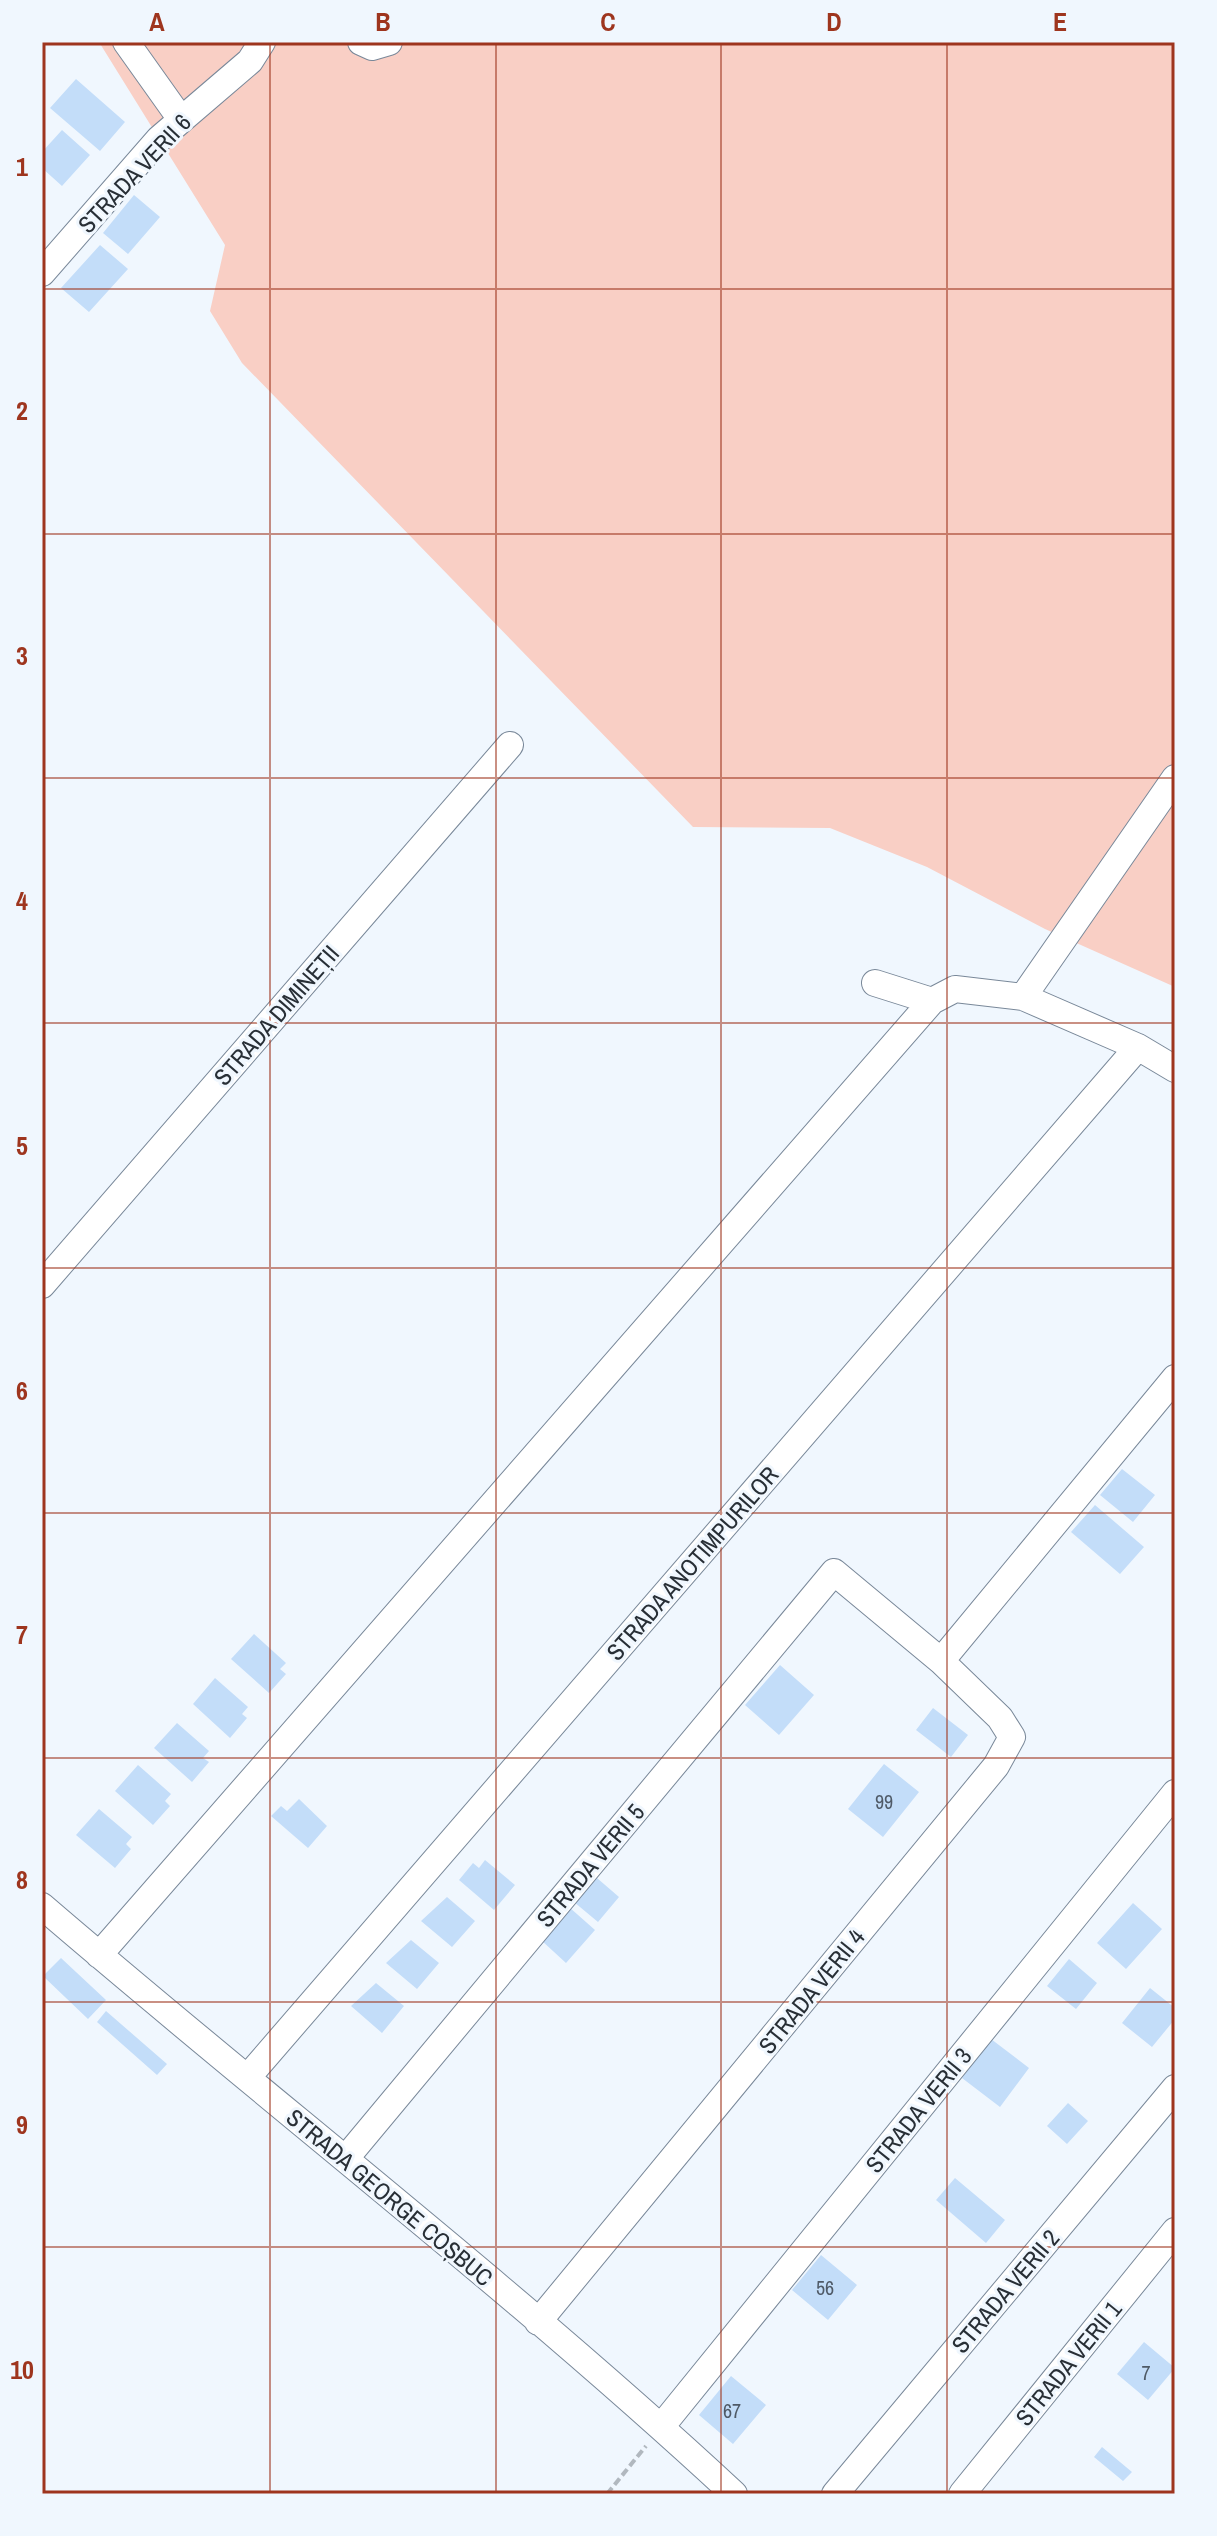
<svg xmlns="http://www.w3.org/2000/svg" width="1217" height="2536" font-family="'Archivo Narrow',sans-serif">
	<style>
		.green { fill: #f9cfc5 }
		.building { fill: #c3ddf9 }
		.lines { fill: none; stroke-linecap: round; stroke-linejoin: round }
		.minor-casing { stroke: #798899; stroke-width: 28 }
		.path { stroke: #b1b8bf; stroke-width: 4; stroke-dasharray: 8 4; stroke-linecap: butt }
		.minor { stroke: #fff; stroke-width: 26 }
		.grid { fill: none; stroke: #9e351e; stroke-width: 2; stroke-opacity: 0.55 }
		.labels { text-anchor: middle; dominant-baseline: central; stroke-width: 6; stroke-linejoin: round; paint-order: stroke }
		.number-label { font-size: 20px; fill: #4f5a67 }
		.street-label { font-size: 24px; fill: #282f36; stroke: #f0f7fe }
		.neatline { fill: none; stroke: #9e351e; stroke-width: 3 }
		.grid-label { font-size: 26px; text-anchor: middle; font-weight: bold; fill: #9e351e }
	</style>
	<rect width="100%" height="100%" fill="#f0f7fe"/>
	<path class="green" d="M99,42H1175V987L1045,929L927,867L830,828L693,827L242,363L210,311L225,245Z"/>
	<path class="building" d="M76,79L125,122L100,151L50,108Z
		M62,130L90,155L62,186L42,168V152Z
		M134,195L160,217L128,254L103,233Z
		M100,245L128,269L89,312L61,288Z
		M1122,1469L1155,1495L1133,1522L1100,1495Z
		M1095,1505L1144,1547L1120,1574L1071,1532Z
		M254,1634L286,1663L280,1669L286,1674L269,1693L231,1659Z
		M780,1665L814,1695L779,1735L745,1705Z
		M215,1678L248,1707L242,1714L247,1718L230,1738L193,1704Z
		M933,1708L968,1735L951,1757L916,1730Z
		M177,1723L209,1751L203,1758L209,1762L192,1782L154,1748Z
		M884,1764L919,1792L883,1837L848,1809Z
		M138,1765L171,1794L165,1801L170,1806L153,1825L115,1791Z
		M299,1799L327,1826L308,1848L271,1816L281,1806L287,1811Z
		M99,1809L132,1837L126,1844L131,1849L115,1868L76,1835Z
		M485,1860L515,1885L494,1910L459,1880L473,1863L479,1868Z
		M590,1872L619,1897L598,1922L568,1897Z
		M447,1897L475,1921L452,1947L421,1921Z
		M1133,1903L1162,1929L1126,1969L1097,1943Z
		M569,1907L595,1930L566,1963L541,1940Z
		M411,1940L439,1963L417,1989L386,1963Z
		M61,1958L106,2000L88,2019L43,1976Z
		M1069,1959L1097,1983L1076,2009L1047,1986Z
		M376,1983L404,2006L382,2033L351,2006Z
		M1150,1988L1175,2008V2019L1152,2047L1122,2023Z
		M106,2011L167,2064L157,2075L97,2022Z
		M991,2039L1029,2068L1000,2107L962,2078Z
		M1068,2103L1088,2121L1067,2144L1047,2126Z
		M955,2178L1005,2220L986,2243L936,2200Z
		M821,2255L857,2285L828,2320L792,2290Z
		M1144,2342L1175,2368L1148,2400L1117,2374Z
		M731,2376L766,2405L733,2444L699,2415Z
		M1102,2447L1132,2472L1123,2481L1094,2457Z"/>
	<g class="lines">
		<g class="minor-casing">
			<path id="minor" d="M126,42L180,118
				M361,42L372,47L389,42
				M42,273L159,139L250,61L262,42
				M875,983L932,1001L955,989L1023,997L1138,1047L1175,1069
				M1023,997L1175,778
				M42,1285L510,745
				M42,1906C271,2103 512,2288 734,2494
				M99,1955L932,1001
				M247,2078L1138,1047
				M346,2158L834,1572L941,1661
				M538,2322L996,1766L1012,1737L1000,1718L941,1661L1175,1378
				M661,2427L1175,1793
				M835,2494L1175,2088
				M962,2494L1175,2231"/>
		</g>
		<path class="path" d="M607,2494L646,2446"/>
		<use href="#minor" class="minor"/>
	</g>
	<path class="grid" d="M270,42V2494M496,42V2494M721,42V2494M947,42V2494M42,289H1175M42,534H1175M42,778H1175M42,1023H1175M42,1268H1175M42,1513H1175M42,1758H1175M42,2002H1175M42,2247H1175"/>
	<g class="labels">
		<g class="number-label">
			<text x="884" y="1801">99</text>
			<text x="825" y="2287">56</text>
			<text x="1146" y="2372">7</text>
			<text x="732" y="2410">67</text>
		</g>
		<g class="street-label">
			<text transform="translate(134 173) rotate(-47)">STRADA VERII 6</text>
			<text transform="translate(276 1015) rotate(-49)">STRADA DIMINEȚII</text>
			<text transform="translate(692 1563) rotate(-49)">STRADA ANOTIMPURILOR</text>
			<text transform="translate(590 1865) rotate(-50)">STRADA VERII 5</text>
			<text transform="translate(811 1991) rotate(-51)">STRADA VERII 4</text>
			<text transform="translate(918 2110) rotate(-51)">STRADA VERII 3</text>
			<text transform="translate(390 2197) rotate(40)">STRADA GEORGE COȘBUC</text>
			<text transform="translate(1005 2291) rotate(-50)">STRADA VERII 2</text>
			<text transform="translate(1068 2363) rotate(-51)">STRADA VERII 1</text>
		</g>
	</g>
	<rect width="1217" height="2536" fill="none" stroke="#f0f7fe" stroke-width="88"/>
	<rect x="44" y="44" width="1129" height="2448" class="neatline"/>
	<g class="grid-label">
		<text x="157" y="31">A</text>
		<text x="383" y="31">B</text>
		<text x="608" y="31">C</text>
		<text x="834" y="31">D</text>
		<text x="1060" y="31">E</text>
		<text x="22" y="176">1</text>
		<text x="22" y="420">2</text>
		<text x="22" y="665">3</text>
		<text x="22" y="910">4</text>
		<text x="22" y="1155">5</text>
		<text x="22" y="1400">6</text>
		<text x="22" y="1644">7</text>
		<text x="22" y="1889">8</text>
		<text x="22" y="2134">9</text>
		<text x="22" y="2379">10</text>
	</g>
</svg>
